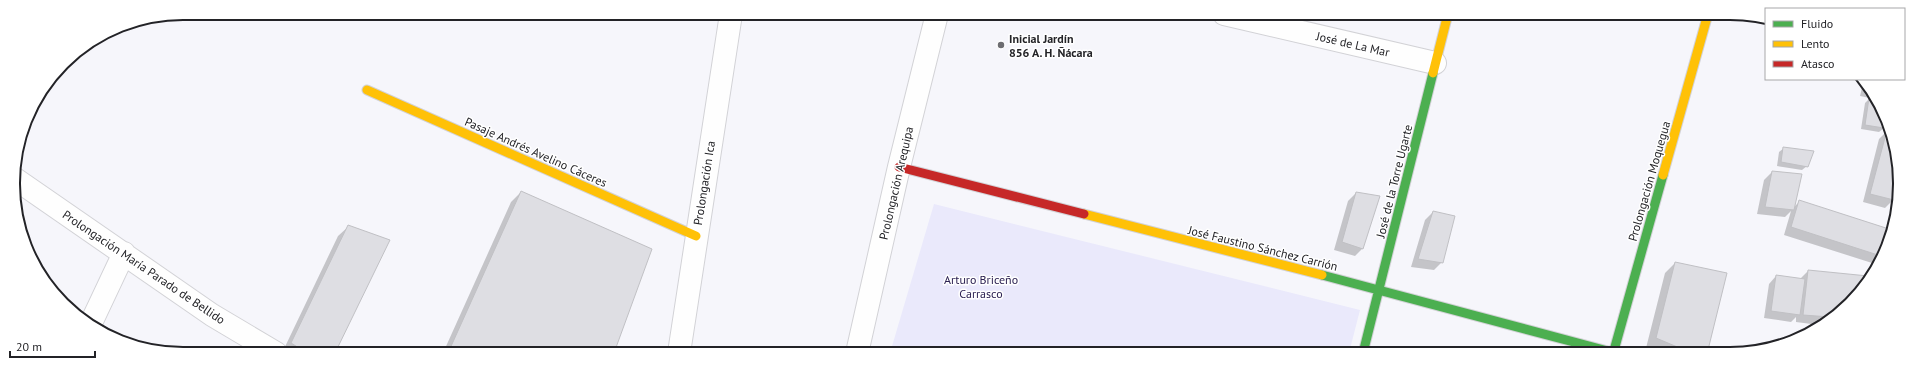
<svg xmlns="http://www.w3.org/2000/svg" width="1913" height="367" font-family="'PT Sans',sans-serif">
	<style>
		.green { fill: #eae9fb }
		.shadow { fill: #0003 }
		.building { fill: #dedee3; stroke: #c0c0c4 }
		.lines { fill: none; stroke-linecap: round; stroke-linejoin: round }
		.street-casing { stroke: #d2d2d6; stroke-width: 24 }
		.fast-casing { stroke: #d2d2d6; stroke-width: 11 }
		.slow-casing { stroke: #d2d2d6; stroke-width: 11 }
		.jam-casing { stroke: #d2d2d6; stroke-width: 11 }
		.street { stroke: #fefefe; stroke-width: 22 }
		.fast { stroke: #4caf50; stroke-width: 9 }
		.slow { stroke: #ffc107; stroke-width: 9 }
		.jam { stroke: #c62828; stroke-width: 9 }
		.poi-dot { fill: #6d6d71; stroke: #fff; stroke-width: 1.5 }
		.labels { text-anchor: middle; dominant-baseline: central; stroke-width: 3; stroke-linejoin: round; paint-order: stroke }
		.poi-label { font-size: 12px; font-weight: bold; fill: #232327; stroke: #fff; text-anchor: start }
		.street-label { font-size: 12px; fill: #232327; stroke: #fff }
		.park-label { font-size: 12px; fill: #2c2152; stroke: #fff }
		.rim { fill: none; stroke: #232327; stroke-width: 2 }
	</style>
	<rect width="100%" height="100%" fill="#f6f6fb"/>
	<path class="green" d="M934,204L1360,310L1349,353H890Z"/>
	<path class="shadow" d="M1864,79L1885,120L1884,128L1879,132L1861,129L1865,103L1870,98L1860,96Z
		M1886,124L1894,139L1897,185L1893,200L1885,208L1863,202L1879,139L1885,133Z
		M1784,148L1807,166L1802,170L1777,166L1779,152Z
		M1772,172L1793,208L1799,202L1880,255L1872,263L1784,235L1791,211L1785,217L1757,214L1764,180Z
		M521,192L613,353H443L511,202Z
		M1356,193L1363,248L1355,256L1334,250L1348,201Z
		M1433,212L1442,262L1434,270L1411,267L1425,220Z
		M349,226L334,353H282L338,236Z
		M1675,263L1706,354H1660L1646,348L1665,273Z
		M1808,271L1867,281L1850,304L1819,325L1796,322V317L1791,322L1764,318L1769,284L1776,276L1800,279Z"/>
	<path class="building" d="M1869,98L1874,99L1885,122L1884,128L1865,125Z
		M1887,130L1890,131L1894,139L1897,188L1894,200L1870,194Z
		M1783,147L1814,151L1808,167L1781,162Z
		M1772,171L1802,174L1794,210L1765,207Z
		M521,191L652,249L614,353H448Z
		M1356,192L1380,196L1363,249L1342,242Z
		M1799,200L1889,229L1881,256L1791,227Z
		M1433,211L1455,216L1443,263L1418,259Z
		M348,225L390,240L335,353H307L291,343Z
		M1675,262L1727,273L1707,354H1694L1656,338Z
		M1808,270L1868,276V279L1850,304L1830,317L1803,315Z
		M1776,275L1805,279L1800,315L1771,311Z"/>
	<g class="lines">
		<g class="street-casing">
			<path id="street" d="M1224,14L1435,63
				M14,178L212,315L276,353
				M91,323L124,253
				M679,353L731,14
				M857,353L899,167L937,14"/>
		</g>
		<g class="fast-casing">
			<path id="fast" d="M1322,275L1619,354
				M1363,353L1433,73
				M1613,354L1663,175"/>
		</g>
		<g class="slow-casing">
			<path id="slow" d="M1433,73L1448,14
				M367,90L696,236
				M1663,175L1708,14
				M1084,214L1322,275"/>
		</g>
		<g class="jam-casing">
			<path id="jam" d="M899,167L1084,214"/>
		</g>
		<use href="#street" class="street"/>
		<use href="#fast" class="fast"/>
		<use href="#slow" class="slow"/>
		<use href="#jam" class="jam"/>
	</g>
	<circle class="poi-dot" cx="1001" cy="45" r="4"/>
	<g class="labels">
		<g class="poi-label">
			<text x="1009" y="38">Inicial Jardín<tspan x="1009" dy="14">856 A. H. Ñácara</tspan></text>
		</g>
		<g class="street-label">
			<text transform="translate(1353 44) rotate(13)">José de La Mar</text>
			<text transform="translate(536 152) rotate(24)">Pasaje Andrés Avelino Cáceres</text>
			<text transform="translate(1394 181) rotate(-76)">José de la Torre Ugarte</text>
			<text transform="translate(1649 181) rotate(-74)">Prolongación Moquegua</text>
			<text transform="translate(704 183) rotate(-81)">Prolongación Ica</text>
			<text transform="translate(896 183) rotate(-77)">Prolongación Arequipa</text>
			<text transform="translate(1263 248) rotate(14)">José Faustino Sánchez Carrión</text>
			<text transform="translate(144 267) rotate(34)">Prolongación María Parado de Bellido</text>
		</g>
		<g class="park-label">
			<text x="981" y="279">Arturo Briceño<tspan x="981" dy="14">Carrasco</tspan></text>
		</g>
	</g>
	<path d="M0 0H1913V367H0ZM183 20H1730A163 163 0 0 1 1893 183V184A163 163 0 0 1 1730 347H183A163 163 0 0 1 20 184V183A163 163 0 0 1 183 20Z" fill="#fff" fill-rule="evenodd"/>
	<path class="rim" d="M183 20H1730A163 163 0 0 1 1893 183V184A163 163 0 0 1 1730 347H183A163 163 0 0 1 20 184V183A163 163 0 0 1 183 20Z"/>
	<rect x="1765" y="8" width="140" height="72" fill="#ffffff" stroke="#a7a7a9"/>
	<rect x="1773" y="21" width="20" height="6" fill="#4caf50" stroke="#a7a7a9"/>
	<text x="1801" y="28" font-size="12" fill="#232327">Fluido</text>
	<rect x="1773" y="41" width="20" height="6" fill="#ffc107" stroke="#a7a7a9"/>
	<text x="1801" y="48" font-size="12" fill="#232327">Lento</text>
	<rect x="1773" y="61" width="20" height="6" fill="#c62828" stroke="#a7a7a9"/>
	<text x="1801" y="68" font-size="12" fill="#232327">Atasco</text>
	<path d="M10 351v6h85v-6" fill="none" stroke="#232327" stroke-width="2"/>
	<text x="16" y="351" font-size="12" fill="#232327" stroke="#ffffff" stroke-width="3" paint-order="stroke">20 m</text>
</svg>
